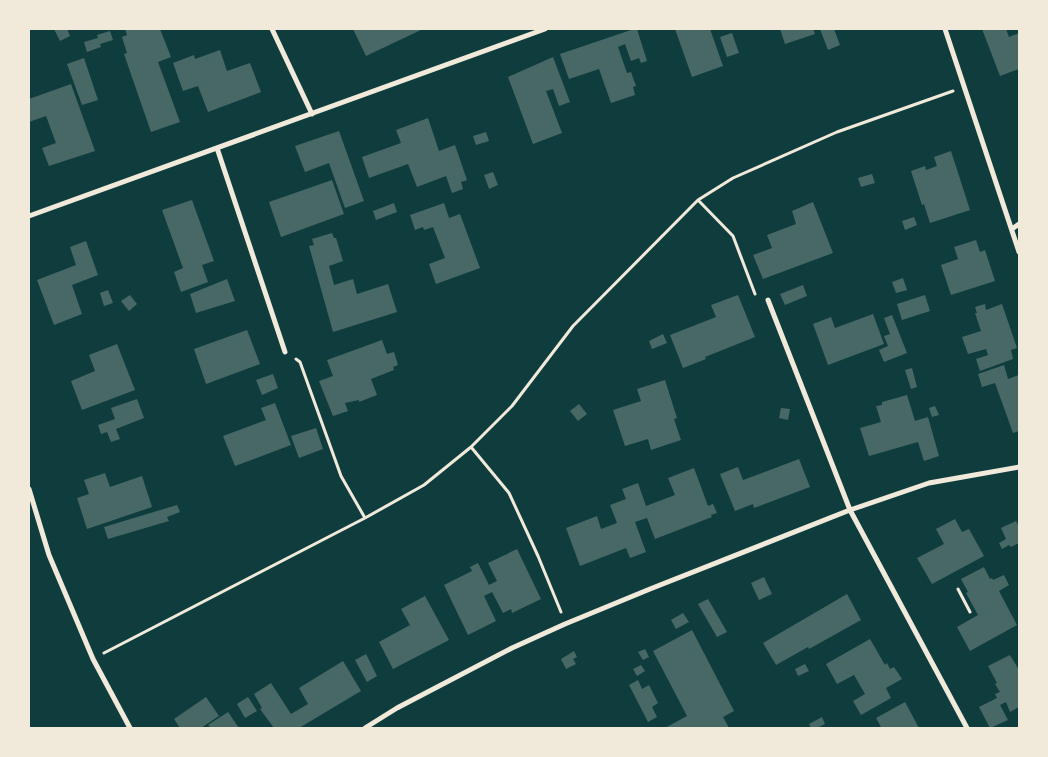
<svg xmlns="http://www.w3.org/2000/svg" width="1048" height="757" font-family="'Exo 2',sans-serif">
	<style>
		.building { fill: #486865 }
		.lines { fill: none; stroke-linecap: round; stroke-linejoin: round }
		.path { stroke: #f1e9da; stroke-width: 3 }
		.minor { stroke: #f1e9da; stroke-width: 5 }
	</style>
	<rect width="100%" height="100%" fill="#0f3d3e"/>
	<path class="building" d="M54,29H67L70,36L60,41Z
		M125,29H160L171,57L158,62L180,122L151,132L124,54L127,53L122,37L127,35Z
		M353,29H423L366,56Z
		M634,29H637L647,61L641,63L639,58L631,61L625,44L618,47L627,73L631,72L636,86L633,87L635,95L611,103L599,69L569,79L560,54Z
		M675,29H710L723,66L692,77Z
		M780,29H813L815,34L785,44Z
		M820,29H834L840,45L828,50Z
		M982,29H1006L1009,37L1019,33V69L1000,76Z
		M110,31L113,40L100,44L101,47L87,52L84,42L98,38L97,35Z
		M732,33L739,53L727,57L720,37Z
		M220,50L227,71L250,63L261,92L208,112L198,86L183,91L173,63L194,55L195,59Z
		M553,57L570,102L559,106L553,89L546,91L562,133L533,144L508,77Z
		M84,58L98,100L82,105L67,64Z
		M71,84L95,151L49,166L42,148L56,143L46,116L29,122V99Z
		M428,118L439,151L455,145L467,180L461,182L463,189L452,193L446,176L417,187L408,164L369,178L362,157L401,143L396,130Z
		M339,131L364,201L345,208L329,163L305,172L295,146Z
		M486,132L489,141L476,145L473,136Z
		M951,151L970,210L930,223L924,204L922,205L911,171L925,166L926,170L937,166L934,157Z
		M493,172L498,185L489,189L484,175Z
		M872,174L875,183L861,187L858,178Z
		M332,180L344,214L281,237L269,202Z
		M192,200L214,261L202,265L208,282L181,292L174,272L183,268L162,210Z
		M813,202L833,253L763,279L753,255L772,248L767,235L796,224L792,211Z
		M394,203L397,212L376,220L373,211Z
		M444,203L449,218L460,214L480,268L436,284L429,264L445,258L433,227L424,230L423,227L415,230L410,215Z
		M914,217L917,225L905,230L902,221Z
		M332,233L334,238H336L343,261L329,266L334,285L353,279L357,294L388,284L397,312L333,332L309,246L314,245L312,239Z
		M976,240L980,252L985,250L995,281L951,295L941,265L958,259L954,247Z
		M86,241L98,275L72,285L82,314L54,325L37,280L76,265L70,247Z
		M903,278L907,290L896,293L892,282Z
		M227,279L235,301L196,313L190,294Z
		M803,285L807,296L785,305L780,294Z
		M108,290L113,303L104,306L100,293Z
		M130,295L137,304L129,311L121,301Z
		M738,295L755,337L705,357L706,359L683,368L670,335L716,317L711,305Z
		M925,295L930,311L902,320L897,304Z
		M985,304L986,310L1002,304L1017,348L1011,350L1013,359L980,371L976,359L988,355L986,349L968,354L962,337L981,331L975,313H977L975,307Z
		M873,314L884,344L828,365L813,324L831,317L835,328Z
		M892,315L907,353L884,362L879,350L888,346L884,336L890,334L884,318Z
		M247,330L260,364L206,384L194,349Z
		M663,334L667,343L652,349L649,341Z
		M382,340L387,354L394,352L398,365L393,367L394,370L371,379L377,395L359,402V400L345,403L348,411L333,416L319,381L333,376L327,360Z
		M117,344L135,390L82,410L71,381L95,371L89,355Z
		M1004,365L1008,379L1019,375V431L1013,433L995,383L982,387L978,374Z
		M912,368L917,387L911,389L905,370Z
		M273,374L278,388L262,395L256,380Z
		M665,380L677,418L674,419L681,440L651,450L648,439L625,446L613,410L641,401L637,389Z
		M907,395L915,421L928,417L939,456L924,461L918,442L869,456L860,428L881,422L876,406L882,405V402Z
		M137,399L144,418L116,429L120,439L111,442L107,432L101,434L98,425L115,419L111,408Z
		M275,403L291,445L235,466L223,436L266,420L261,408Z
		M579,404L587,414L578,421L570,411Z
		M935,406L939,415L932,417L929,408Z
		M781,408L790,409L788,420L779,418Z
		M316,428L323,449L299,458L291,436Z
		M799,459L810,487L754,508L753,504L735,511L720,474L738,467L743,480Z
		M694,468L708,506L713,504L717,513L711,515L712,517L655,539L647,518L635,522L646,552L630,558L626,548L580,566L566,528L597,516L601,529L617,523L610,505L626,499L622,489L638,483L646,506L675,495L668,478Z
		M105,473L110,487L142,476L152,507L87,529L77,498L89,494L84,480Z
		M177,505L180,512L167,517L169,521L108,539L104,527Z
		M955,519L962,532L969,529L984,556L932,584L917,558L944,544L936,529Z
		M1016,521L1019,527V543L1011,547L1009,545L1002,549L999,543L1006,539L1001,528Z
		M517,549L541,599L512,613L511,609L503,613L492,592L484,596L496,621L468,635L444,585L472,571L470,567L478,563L489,585L497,581L488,563Z
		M984,567L990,579L992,578L993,580L1004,575L1009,585L999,591L1017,625L970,651L957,627L978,615L966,593L968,592L961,579Z
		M764,577L772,594L759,600L751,583Z
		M847,594L861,620L809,649L808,647L776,665L763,643Z
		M425,596L449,640L393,669L379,642L410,625L401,609Z
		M708,599L727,632L717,637L698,604Z
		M683,613L689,622L676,629L671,620Z
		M692,630L734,711L723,717L729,728H665L687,716L653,651Z
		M870,639L885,665L887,663L890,669L894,667L902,679L886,688L891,698L861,715L853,701L865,694L854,675L837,684L826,664Z
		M645,649L649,657L643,660L638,652Z
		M574,651L577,657L573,659L576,664L566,669L561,659Z
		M366,654L377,676L367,682L355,660Z
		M1010,655L1019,670V707L1010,712L1006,702L1000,705L1008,720L990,728L979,707L997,698L995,694L1000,692L995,684L997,683L988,666Z
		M343,661L361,691L299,728H274L260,709L262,708L254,694L271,683L291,714L308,704L299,688Z
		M805,664L809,671L798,676L795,669Z
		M641,665L645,671L637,676L633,669Z
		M638,680L642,689L649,685L658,703L652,707L657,717L648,722L629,685Z
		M206,697L219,716L201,728H180L174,719Z
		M248,697L257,711L245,718L237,704Z
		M905,702L919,728H879L881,727L876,718Z
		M228,712L239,728H211L208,725Z
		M822,717L825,724L817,728H811L809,724Z"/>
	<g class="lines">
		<path class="path" d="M698,200L733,236L755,294
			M296,359L300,362L341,476L365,518
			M471,447L509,493L538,556L561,612
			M958,589L970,612
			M104,653L365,518L424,485L471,447L512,406L573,326L698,200L733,178L837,132L953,91"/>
		<path class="minor" d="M272,29L312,114
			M945,29L1019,252
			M217,148L285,352
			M29,216L545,29
			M1012,229L1019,224
			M768,300L850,510L967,728
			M29,489L49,555L93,659L130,728
			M365,728L397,708L512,648L565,624L650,589L850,510L929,483L1019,467"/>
	</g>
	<rect width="1048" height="757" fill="none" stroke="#f1e9da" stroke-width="60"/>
</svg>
